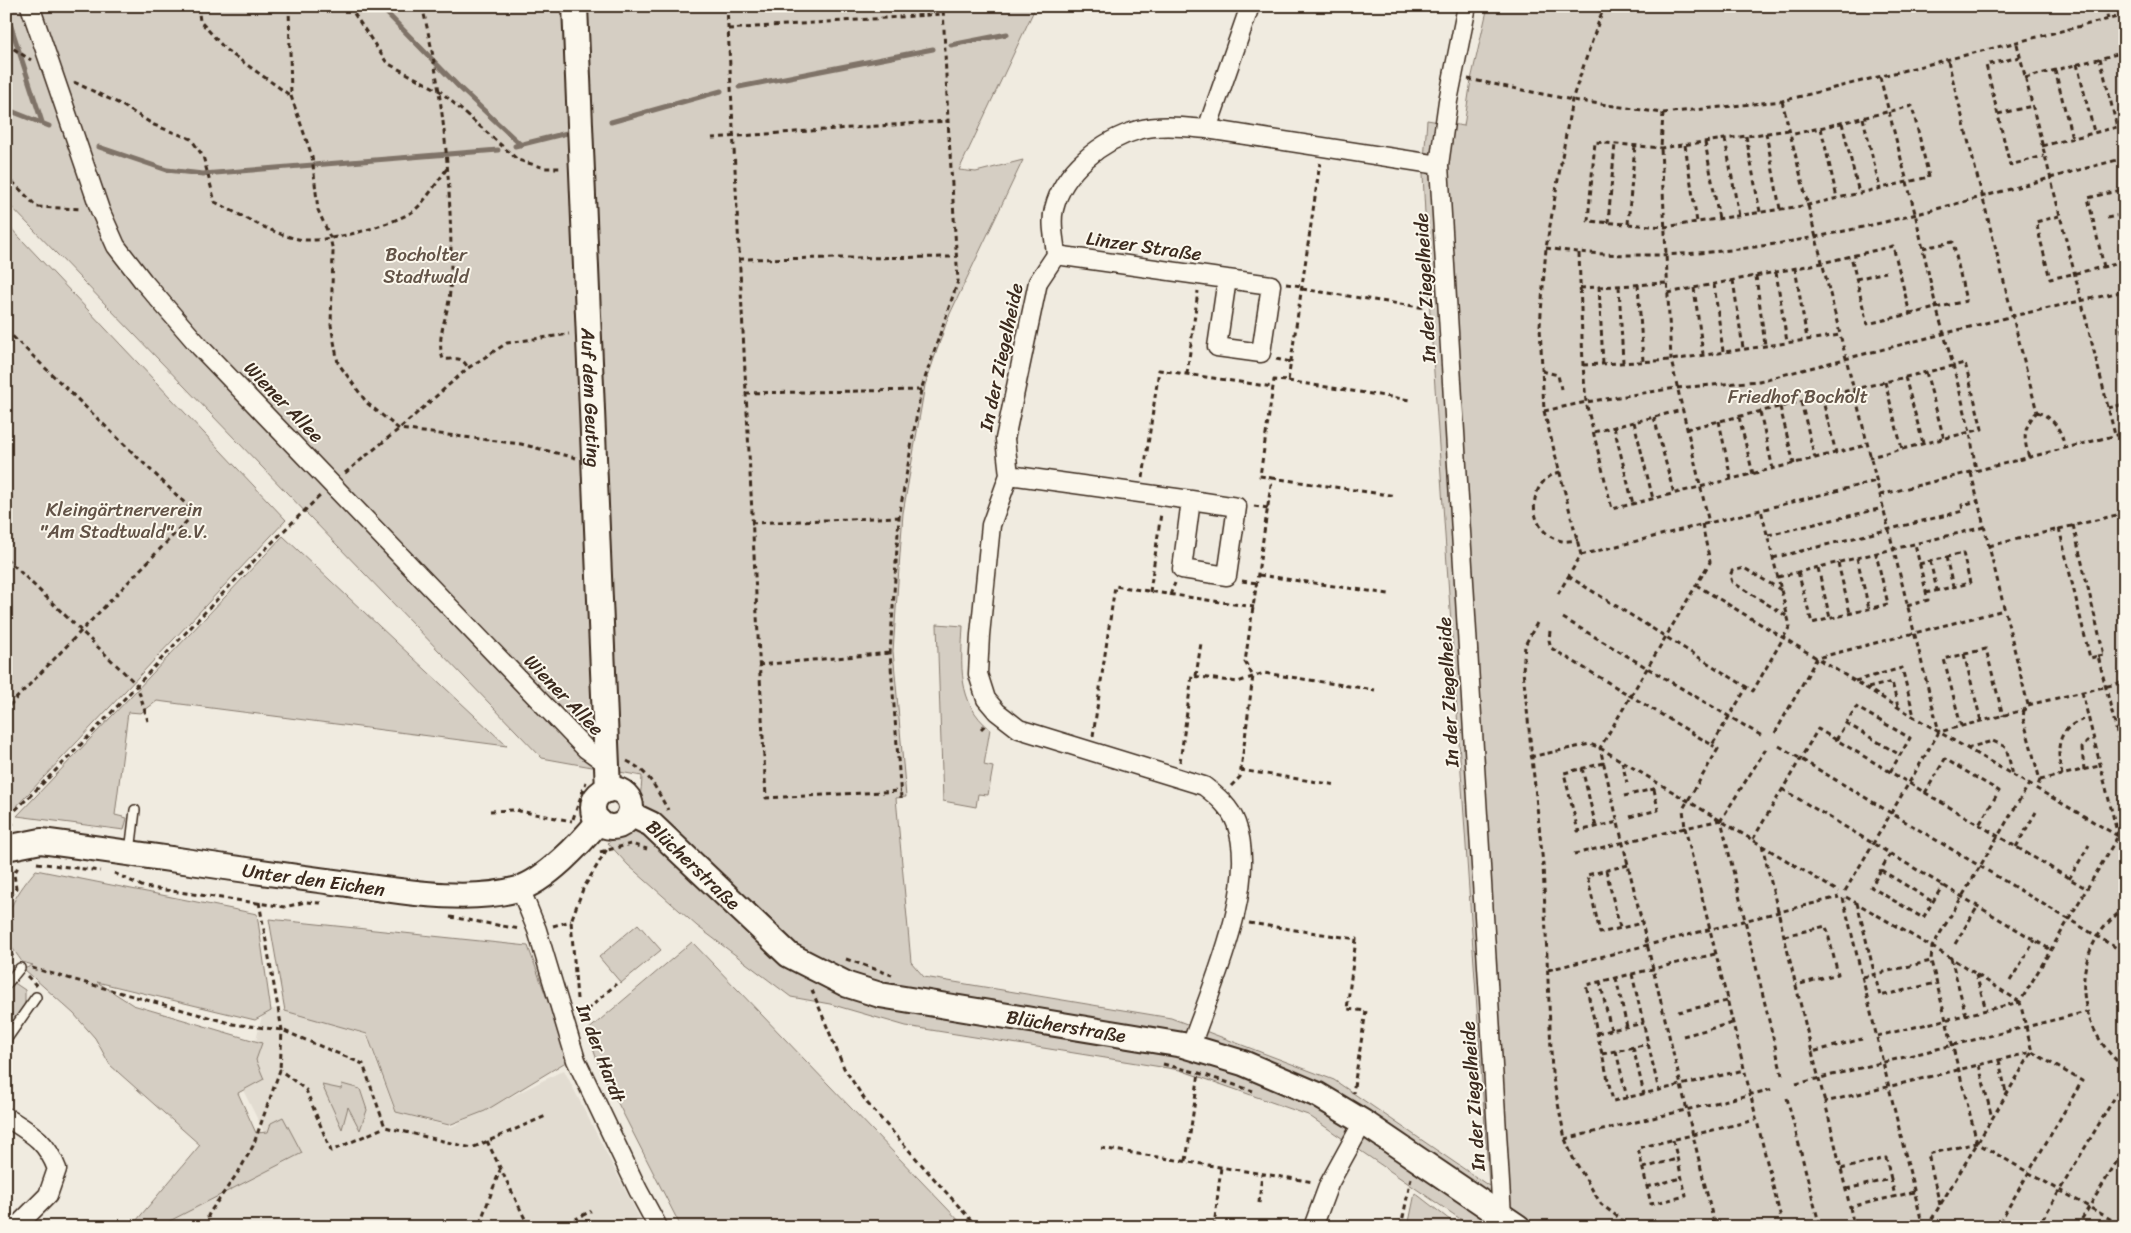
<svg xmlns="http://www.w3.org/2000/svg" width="2131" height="1233" font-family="Sriracha,sans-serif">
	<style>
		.built { fill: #e2dcd1 }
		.green { fill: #d5cec3; stroke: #887c70 }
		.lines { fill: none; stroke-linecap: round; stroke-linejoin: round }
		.stream { stroke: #7f7367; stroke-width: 5 }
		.lane-casing { stroke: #3b2a1e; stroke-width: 12 }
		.street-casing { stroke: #3b2a1e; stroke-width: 21 }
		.secondary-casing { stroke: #3b2a1e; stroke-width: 28 }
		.path { stroke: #3b2a1e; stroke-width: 3; stroke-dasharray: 5 4; stroke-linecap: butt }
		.lane { stroke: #fbf7ec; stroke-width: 9 }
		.street { stroke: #fbf7ec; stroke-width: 18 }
		.secondary { stroke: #fbf7ec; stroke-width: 24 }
		.labels { text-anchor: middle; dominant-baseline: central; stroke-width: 4; stroke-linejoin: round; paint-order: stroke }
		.street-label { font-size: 19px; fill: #3b2a1e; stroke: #fbf7ec }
		.park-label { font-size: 19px; fill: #625347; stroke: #fbf7ec }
	</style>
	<rect width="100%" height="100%" fill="#f0ebe0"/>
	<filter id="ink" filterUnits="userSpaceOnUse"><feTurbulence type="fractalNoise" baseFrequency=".02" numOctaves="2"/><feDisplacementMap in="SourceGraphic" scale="10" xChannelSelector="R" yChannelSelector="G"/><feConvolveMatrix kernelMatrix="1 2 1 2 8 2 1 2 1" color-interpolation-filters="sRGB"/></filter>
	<g filter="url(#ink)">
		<path class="built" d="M264,1007L321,1019L366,1035L395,1112L451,1127L564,1070L644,1227H150L265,1134L244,1092Z"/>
		<path class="green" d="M6,6H1036L959,170L976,172L1023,160L948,318L925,385L903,513L893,651L906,797L896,798L911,962L924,977L1171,1018L1334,1080L1489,1186L1430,313L1423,174L1427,120L1464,126L1471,80L1488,6H2125V1227H1472L1308,1115L1180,1070L906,1026L830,1004L791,997L697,926L628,865L608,843C633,822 641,809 642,776L542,758L6,201Z
			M6,223L286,520L13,810L6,804Z
			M283,536L507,746L157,701L141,713L128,712L115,815L127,818L124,830L17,816Z
			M937,624L963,626C961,664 957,703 990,729L984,765L993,767L988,795L978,794L976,807L943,801Z
			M36,870L257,914L271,1011L255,1020L97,982L133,1005L262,1043L256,1060L264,1079L238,1093L256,1133L268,1132L271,1123L283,1117L302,1153L158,1227H131L200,1145L110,1065L95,1038L74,1014L24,969L33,965L22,962C18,955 11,948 9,941C0,915 20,889 36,870Z
			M269,919L528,946L569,1060L485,1111L449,1125L396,1112L367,1034L285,1011Z
			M638,924L661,950L621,983L599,957Z
			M692,942L965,1227H681L599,1066L587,1031Z
			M13,982L25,990V1005L6,1033V991Z
			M342,1084L360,1089L367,1110L360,1130L348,1107L342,1129L322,1085L341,1089Z
			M1415,1193L1459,1227H1408Z"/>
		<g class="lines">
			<path class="stream" d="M380,6L459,87L521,145
				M6,11L42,122
				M951,45L1007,34
				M739,87L933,49
				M6,109L49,126
				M611,122L721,91
				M515,146L567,133
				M99,147L167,170L203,174L498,150"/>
			<g class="lane-casing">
				<path id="lane" d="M130,852L135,810
					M6,985L20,968
					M6,1040L36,997"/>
			</g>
			<g class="street-casing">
				<path id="street" d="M30,6L100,210L116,246L143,281L200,347L586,749L607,764
					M1467,6L1448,101L1439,165L1502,1216
					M1207,129L1250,6
					M1056,255L1227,279L1217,347L1261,353L1271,285L1227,279
					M1009,475L1191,500L1182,569L1227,576L1237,507L1191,500
					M520,888L537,930L576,1060L638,1190L658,1227
					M1191,1046C1211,987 1259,884 1236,823C1230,807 1217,796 1204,786L1019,729L997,712L986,699L978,674L980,635L991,525L1009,475L1005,439L1038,282L1056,255C1055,240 1050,224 1054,209C1063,171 1102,140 1138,130C1160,124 1184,127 1207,129L1439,165
					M6,1117C31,1133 46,1140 57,1169L48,1195L16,1227
					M1313,1227L1329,1184L1363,1122"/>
			</g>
			<g class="secondary-casing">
				<g id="secondary">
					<path id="s1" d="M575,6L608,790"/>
					<circle cx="612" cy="808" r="19"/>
					<path id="s2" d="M630,814L651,824L789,955L848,985L880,995L1183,1045L1243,1063L1318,1095L1363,1122L1518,1227"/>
					<path id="s3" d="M6,848L41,841C141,854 241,870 341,883C395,890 465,904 518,889C545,881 581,843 599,821"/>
				</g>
			</g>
			<path class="path" d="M198,6L200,21L226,50L291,96
				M289,6L291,96L312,156L318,210L330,237L333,252L331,325L338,363L367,403L399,429L521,444L576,458
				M349,6L387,63L440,91L518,160L545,168H562
				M422,6C442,86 450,168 451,251C451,267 451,284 449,300C446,320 436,339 443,359C456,360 461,355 468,368
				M727,6L766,798L901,791
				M2105,6L2108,19
				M2122,16L2125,29
				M728,29L943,14
				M6,44L31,60
				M2017,44L2115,435
				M2020,57L1986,65L2010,165L2044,156
				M2100,58L2117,127
				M1948,61L2037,412
				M2077,64L2094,132
				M2055,70L2072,138
				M1880,77L1915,213L1936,307L1953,365L1970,432L1976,471
				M2025,78L2125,52
				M1468,79L1572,100L1663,113L1782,101L2125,15
				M74,82L120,104L154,125L191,139L203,156L215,202C241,215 270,233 298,239C323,245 391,225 412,212C424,204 439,179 448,167
				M1782,101L1939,732
				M1663,113L1661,148L1671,360L1709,523
				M1998,114L2032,106
				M1863,118L1880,188
				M1842,123L1859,193
				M1821,128L1837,198
				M1789,130L1661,148L1595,142L1588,221L1665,227L1808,205L1929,177L1912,106L1790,135
				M1766,133L1780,209
				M1746,136L1760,212
				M712,138L948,121L943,6
				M1725,139L1739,216
				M1705,142L1719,219
				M1685,145L1697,222
				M2042,146L2125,125
				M6,175L37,207L82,209
				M2059,216L2036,222L2050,279L2125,262
				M2107,218L2125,214
				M1608,223L1615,144
				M1628,224L1635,145
				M1546,248C1743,278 1937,206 2125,158
				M1579,253L1583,365L1586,402L1612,509L1867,445
				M739,259L955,257
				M2104,267L2088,198L2125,189
				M1795,268L1807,339
				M1776,272L1787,342
				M1756,276L1765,345
				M1856,279L1886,272
				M1733,280L1743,348
				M1286,284L1302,286
				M1638,284L1643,361
				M1714,284L1723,351
				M1599,286L1603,364
				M1619,286L1623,362
				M1580,288L1667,283
				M1694,288L1703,354
				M1302,289L1426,308
				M1668,293L1822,263L1893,246L1910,314L1867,324L1851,256
				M1910,314L1966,301L1953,242L1923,248
				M2125,323L2120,324L2125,343
				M6,330L191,509L188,520L6,709
				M1276,359L1291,362
				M1583,365L1671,360L1840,335
				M1542,371L1558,375L1561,389
				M1926,372L1944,439
				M1187,374L1198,291
				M1905,377L1923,443
				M1288,381L1410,400
				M1885,382L1902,449
				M745,393L921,390
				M1822,397L1836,453
				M1801,402L1815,458
				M1780,407L1794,464
				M2108,408L2125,404
				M1544,411L1586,402L1676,388L1759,381L2013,316L2125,291
				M1760,412L1773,469
				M2037,412C2055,418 2061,430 2065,448
				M1654,417L1674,494
				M1739,417L1753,474
				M1719,421L1731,479
				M1634,422L1653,499
				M1614,427L1633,504
				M1686,429L1965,363L1982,429L1870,457
				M1594,432L1682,410
				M2029,457C2023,438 2023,427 2037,412
				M1560,472C1525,481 1526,533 1562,541C1566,542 1573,540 1578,540
				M345,473L399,429L468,368L507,343L569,334
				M1971,473L2028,705
				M1143,478L1159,370L1273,387
				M1272,478L1396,496
				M1880,495L2125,433
				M1254,506L1268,508
				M751,523L899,517
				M1702,524L1710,562L1600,748L1715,1227
				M2073,525L2104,655L2098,656
				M2059,528L2090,658L2098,656L2125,765
				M1768,535L1883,508
				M1989,546L2125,513
				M1581,555L1876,481
				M1946,557L1953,587
				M6,558L137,685L148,721
				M1773,558L1963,511L1962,505L1978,501
				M1857,558L1869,609
				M1930,561L1937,590
				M1838,563L1850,613
				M1919,564L1963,553L1970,583L1926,593
				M1818,568L1830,618
				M1798,572L1812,623L1888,604L1876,554
				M1259,575L1389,594
				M1568,576L1753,691L1790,626L1761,510
				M1778,577L1984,527
				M1242,581L1257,583
				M1696,585L1939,732L2118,836
				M1781,590L1744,568L1732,571L1730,576L1732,582L1788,617
				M1150,592L1161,513
				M1558,594L1581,555L1544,411L1540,326L1546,248L1572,100L1604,6
				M1170,595L1175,583
				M1907,606L1928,600L1915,544
				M1563,618L1762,736
				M1537,623L1525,645L1523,671L1543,864L1552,1073L1565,1139L1573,1158L1601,1204L1631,1227
				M1550,631L1549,640L1551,648L1712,745L1747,687
				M1964,654L1981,721
				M758,665L890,653
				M1196,676L1201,643
				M1855,681L1902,668L1914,716
				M1868,688L1892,682L1898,707
				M2082,692L2118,836
				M2024,710L2023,718L2040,780L2037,788
				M1846,723L1900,755
				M1961,726L1944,659L1986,649L2003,716
				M981,729L986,724
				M1775,733L1817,658L2004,610
				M1093,736L1115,586L1254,607
				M1836,740L1856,707L1910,738L1890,772
				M1779,746L2125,953
				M1967,748L1993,741L2006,747L2013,775
				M1766,749L1721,820L1782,1075
				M1530,757L1590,744L1600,748L1839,892
				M627,761C650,772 656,789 668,810
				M1180,762L1192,676L1238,682L1264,673L1375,690
				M1622,762L1627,783
				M1604,763L1564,773L1578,831L1618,822
				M1582,768L1596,827
				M1240,770L1337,785
				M2084,770L2082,748L2087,742L2093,741
				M2062,775C2056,747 2056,727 2088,718
				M2040,780L2099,766
				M1231,786L1240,777L1253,676L1245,662L1272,478L1260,476L1274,380L1288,381L1320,163
				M1782,789L2051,950
				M1925,793L1945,759L1999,791L1979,825
				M1624,796L1654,789L1657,782
				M901,798L890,653L899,517L921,390L958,281L948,121
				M490,811L514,810L572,821
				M6,813L15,828
				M9,816C117,714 211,598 320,496
				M1630,817L1658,810L1654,789
				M573,819L586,782
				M1721,820L1685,828L1783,1227
				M1753,839L1818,729L2087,889
				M1762,845L1812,1052L1862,1039
				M2016,847L2036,812
				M600,852L631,844L647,849
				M1574,854L1685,828L1683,809L1718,749L1712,745
				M1890,854L1871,887L1923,918L1943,885
				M37,863L100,871
				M1628,865L1587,875L1600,933L1642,923
				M1606,870L1620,928
				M1881,870L1933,902
				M114,873L144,887L285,907L305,902L322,903
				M2069,879L2089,845
				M1845,891L1939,732L2024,710L2028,705L2125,682
				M1846,897L1951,958L2020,1002
				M1843,898L1923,1227
				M259,902L282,1030L280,1070
				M1857,903L1880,996L1936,983
				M6,905L16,888L14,874L18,867
				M2125,908C2067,949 2073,1026 2125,1068
				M450,917L520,929
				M1249,923L1356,939L1347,1009L1366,1011L1353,1093
				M553,926L571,921
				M1784,936L1826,926L1838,974L1796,985
				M6,944L14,959
				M1955,944L1978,906
				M1715,954L1586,985L1613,1101L1744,1070
				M1951,958L1966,1015
				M846,959L892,975
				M32,968L233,1024L282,1030L363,1064L385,1127L472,1148L548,1115
				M1548,970L1839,897
				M2125,972L2122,978L2125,1007
				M1632,974L1659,1091
				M1976,974L1986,1010
				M27,976L37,986
				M1863,977L1931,961
				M1616,978L1627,1027
				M1600,981L1611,1030
				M2010,981L2035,940
				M812,990L844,1068L867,1103L977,1227
				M577,999L571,921L583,889L607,849
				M1678,1012L1727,1001
				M581,1016L616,984
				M1597,1033L1644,1023
				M1683,1036L1732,1023
				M1877,1036L2020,1002
				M1633,1047L1644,1094
				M1616,1051L1627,1098
				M1812,1052L1825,1102
				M1602,1054L1648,1044
				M1999,1060L2006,1093
				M1163,1064L1199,1073L1253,1091
				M1979,1065L1992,1118
				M1796,1084L2086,1012
				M1787,1098L1820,1227
				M1565,1139L1773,1089
				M1673,1140L1686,1196L1651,1204L1638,1148L1755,1120
				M487,1141L529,1227
				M1977,1142L1931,961L1932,947L2029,784
				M1101,1148L1314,1182
				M1186,1161L1199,1073
				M1643,1168L1677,1159
				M1841,1169L1886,1158L1891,1179
				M1647,1187L1681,1178
				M1846,1189L1891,1179L1895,1196
				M1914,1192L1850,1207L1825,1102L2032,1052L2082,1081L1997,1227
				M1259,1203L1262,1174
				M1940,1205L1928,1154L1977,1143L2124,1227
				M1850,1207L1854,1227
				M480,1223L500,1170
				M210,1227L208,1216L210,1212L239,1171L253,1146L280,1070L306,1090L331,1151L385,1127
				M539,1227L570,1222L591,1211
				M1214,1227L1221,1167
				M1401,1227L1411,1178
				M1927,1227L2032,1052L2020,1002L2118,836L2125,834
				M2038,1227L2125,1080
				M2077,1227L2125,1148"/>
			<use href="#lane" class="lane"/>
			<use href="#street" class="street"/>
			<use href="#secondary" class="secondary"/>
		</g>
	</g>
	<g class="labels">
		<g class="street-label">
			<text transform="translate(1144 246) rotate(8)">Linzer Straße</text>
			<text transform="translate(1425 288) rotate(-93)">In der Ziegelheide</text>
			<text transform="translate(1001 357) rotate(-78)">In der Ziegelheide</text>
			<text stroke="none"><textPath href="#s1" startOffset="392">Auf dem Geuting</textPath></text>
			<text transform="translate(284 402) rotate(46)">Wiener Allee</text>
			<text transform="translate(1448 692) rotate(-93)">In der Ziegelheide</text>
			<text transform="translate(564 695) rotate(46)">Wiener Allee</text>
			<text stroke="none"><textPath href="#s2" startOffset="82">Blücherstraße</textPath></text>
			<text stroke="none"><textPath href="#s3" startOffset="311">Unter den Eichen</textPath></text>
			<text stroke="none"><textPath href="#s2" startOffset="502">Blücherstraße</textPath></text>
			<text transform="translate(601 1053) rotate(69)">In der Hardt</text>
			<text transform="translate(1473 1096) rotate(-94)">In der Ziegelheide</text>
		</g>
		<g class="park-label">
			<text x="426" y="254">Bocholter<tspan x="426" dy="22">Stadtwald</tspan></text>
			<text x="1798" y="396">Friedhof Bocholt</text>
			<text x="124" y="509">Kleingärtnerverein<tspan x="124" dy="22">"Am Stadtwald" e.V.</tspan></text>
		</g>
	</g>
	<rect width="2131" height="1233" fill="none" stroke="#fbf7ec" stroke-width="25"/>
	<rect x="12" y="12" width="2106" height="1208" fill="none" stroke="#3b2a1e" stroke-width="2" filter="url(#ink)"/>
</svg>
